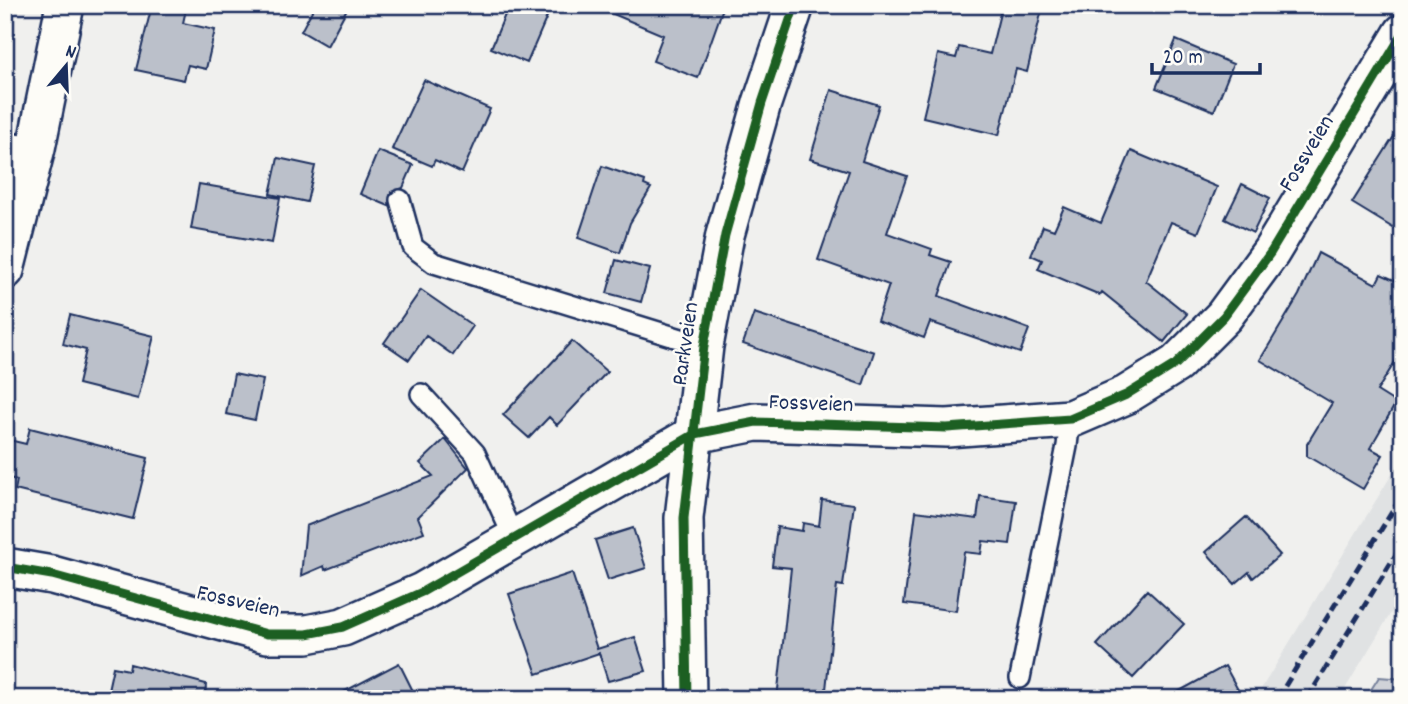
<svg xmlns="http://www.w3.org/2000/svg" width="1408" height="704" font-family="Dekko,sans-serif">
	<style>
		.built { fill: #e0e2e3 }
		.green { fill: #d0d3d8; stroke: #76819b; stroke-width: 2 }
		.building { fill: #bbc0ca; stroke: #1b2f5e; stroke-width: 2 }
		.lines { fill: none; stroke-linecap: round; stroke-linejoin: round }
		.lane-casing { stroke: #1b2f5e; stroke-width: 24 }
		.street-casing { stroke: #1b2f5e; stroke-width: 42 }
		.lane { stroke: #fdfcf7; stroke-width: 19 }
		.street { stroke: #fdfcf7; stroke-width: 37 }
		.rail { stroke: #1b2f5e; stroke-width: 5; stroke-dasharray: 10 5; stroke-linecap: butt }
		.cycleway-casing { stroke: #fdfcf7; stroke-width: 13 }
		.cycleway { stroke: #1b5e20; stroke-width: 9 }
		.labels { text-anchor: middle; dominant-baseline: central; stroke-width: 5; stroke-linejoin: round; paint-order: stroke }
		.street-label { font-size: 23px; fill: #1b2f5e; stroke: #fdfcf7 }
	</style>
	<rect width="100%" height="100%" fill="#f0f0ee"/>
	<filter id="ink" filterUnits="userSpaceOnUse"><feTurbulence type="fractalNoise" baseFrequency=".0143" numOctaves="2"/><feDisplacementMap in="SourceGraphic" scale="14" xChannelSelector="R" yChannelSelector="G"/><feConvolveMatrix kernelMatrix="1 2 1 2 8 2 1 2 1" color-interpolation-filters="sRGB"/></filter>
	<g filter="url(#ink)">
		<path class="built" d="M1403,456V593L1339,699H1255Z"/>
		<path class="green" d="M1379,677L1403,679V699H1365Z"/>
		<path class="building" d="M152,5H187L183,23L215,30L206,69L188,65L184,80L136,70Z
			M315,5H349L327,46L301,31Z
			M509,5H552L527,63L491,48Z
			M592,5H724L698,78L653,61L663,35Z
			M1002,5H1043L1027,72L1016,69L999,135L923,117L938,54L956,58L959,47L990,54Z
			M1176,40L1233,64L1214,111L1156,88Z
			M424,80L490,109L462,173L435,160L432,166L392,149Z
			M831,90L879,105L862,161L907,176L887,233L932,249L930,255L951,262L939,296L1029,329L1020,353L930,322L924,338L877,321L889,285L818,260L849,171L810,159Z
			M1403,122V234L1352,203Z
			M378,151L413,165L403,188L391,192L389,206L360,194Z
			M1131,151L1217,187L1198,233L1171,222L1146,281L1187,314L1164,342L1102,292L1100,295L1038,269L1042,260L1031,255L1043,226L1054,230L1064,207L1101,223Z
			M278,158L315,166L307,202L270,194Z
			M602,166L645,181L644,185L651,188L630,223L620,253L578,238Z
			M199,184L280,198L272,243L191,229Z
			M1242,184L1270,198L1253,233L1225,219Z
			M1318,253L1376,284L1381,274L1403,284V349L1377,391L1396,403L1370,448L1383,455L1363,489L1307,456V444L1332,403L1260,360L1299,295Z
			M616,260L650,269L641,302L607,293Z
			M421,290L473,326L453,355L426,336L409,360L384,343Z
			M754,313L874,352L863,385L743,344Z
			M70,315L154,336L138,399L78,384L86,350L63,344Z
			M572,341L607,372L557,425L549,417L529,438L503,415Z
			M234,374L263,380L255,420L226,414Z
			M30,428L148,458L133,519L15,490L17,480L5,477V439L26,444Z
			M445,439L468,468L418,517L424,532L325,570L324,566L301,576L306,526L433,476L420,463Z
			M980,496L1016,501L1010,544L983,541L981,554L964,552L956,611L904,604L916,511L977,519Z
			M822,500L854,504L843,586L837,585L825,699H777L791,568L772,566L777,527L802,531L803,523L819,526Z
			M1246,517L1280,555L1253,578L1249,572L1235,584L1206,552Z
			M633,528L646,568L608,580L595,540Z
			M572,573L597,649L635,637L646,671L608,681L599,653L537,674L509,594Z
			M1147,590L1184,624L1133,678L1097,645Z
			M399,663L417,699H330Z
			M130,664L206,684L205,699H106L113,667L129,670Z
			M1225,666L1243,699H1165Z"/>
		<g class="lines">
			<g class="lane-casing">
				<path id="lane" d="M5,142L36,148
					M400,200L413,247L434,263L704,346
					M421,394L475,453L514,538
					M1020,678L1067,446L1070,419"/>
			</g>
			<g class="street-casing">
				<path id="street" d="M5,270L36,148L65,5
					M5,567L52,575L267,634H307L343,627L422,592L695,434L756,422L947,428L1070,419L1126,395L1176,364L1224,316L1271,252L1403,33
					M687,699L684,518L704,346L725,235L762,103L795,5"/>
			</g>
			<use href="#lane" class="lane"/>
			<use href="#street" class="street"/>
			<path class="rail" d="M1277,699L1403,494
				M1307,699L1403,543"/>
			<g class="cycleway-casing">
				<path id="cycleway" d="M5,567L52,575L267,634H307L343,627L422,592L695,434L756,422L947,428L1070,419L1126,395L1176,364L1224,316L1271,252L1403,33
					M687,699L684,518L704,346L725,235L762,103L795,5"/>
			</g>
			<use href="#cycleway" class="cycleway"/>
		</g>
	</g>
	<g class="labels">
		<g class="street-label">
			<text transform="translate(1308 154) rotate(-59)">Fossveien</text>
			<text transform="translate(687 344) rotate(-82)">Parkveien</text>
			<text transform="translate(811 405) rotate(2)">Fossveien</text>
			<text transform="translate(238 603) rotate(13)">Fossveien</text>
		</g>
	</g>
	<rect width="1408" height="704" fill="none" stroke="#fdfcf7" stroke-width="28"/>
	<rect x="14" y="14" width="1380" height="676" fill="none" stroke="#1b2f5e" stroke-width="2.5" filter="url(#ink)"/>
	<g transform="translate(66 66) rotate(19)" stroke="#fdfcf7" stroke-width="5" paint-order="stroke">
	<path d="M0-5L12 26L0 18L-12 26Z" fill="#1b2f5e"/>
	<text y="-10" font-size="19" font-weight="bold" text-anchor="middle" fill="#1b2f5e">N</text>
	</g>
	<path d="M1152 63v10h108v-10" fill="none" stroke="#1b2f5e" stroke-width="3.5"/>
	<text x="1163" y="63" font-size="21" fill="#1b2f5e" stroke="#fdfcf7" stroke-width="5" paint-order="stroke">20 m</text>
</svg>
